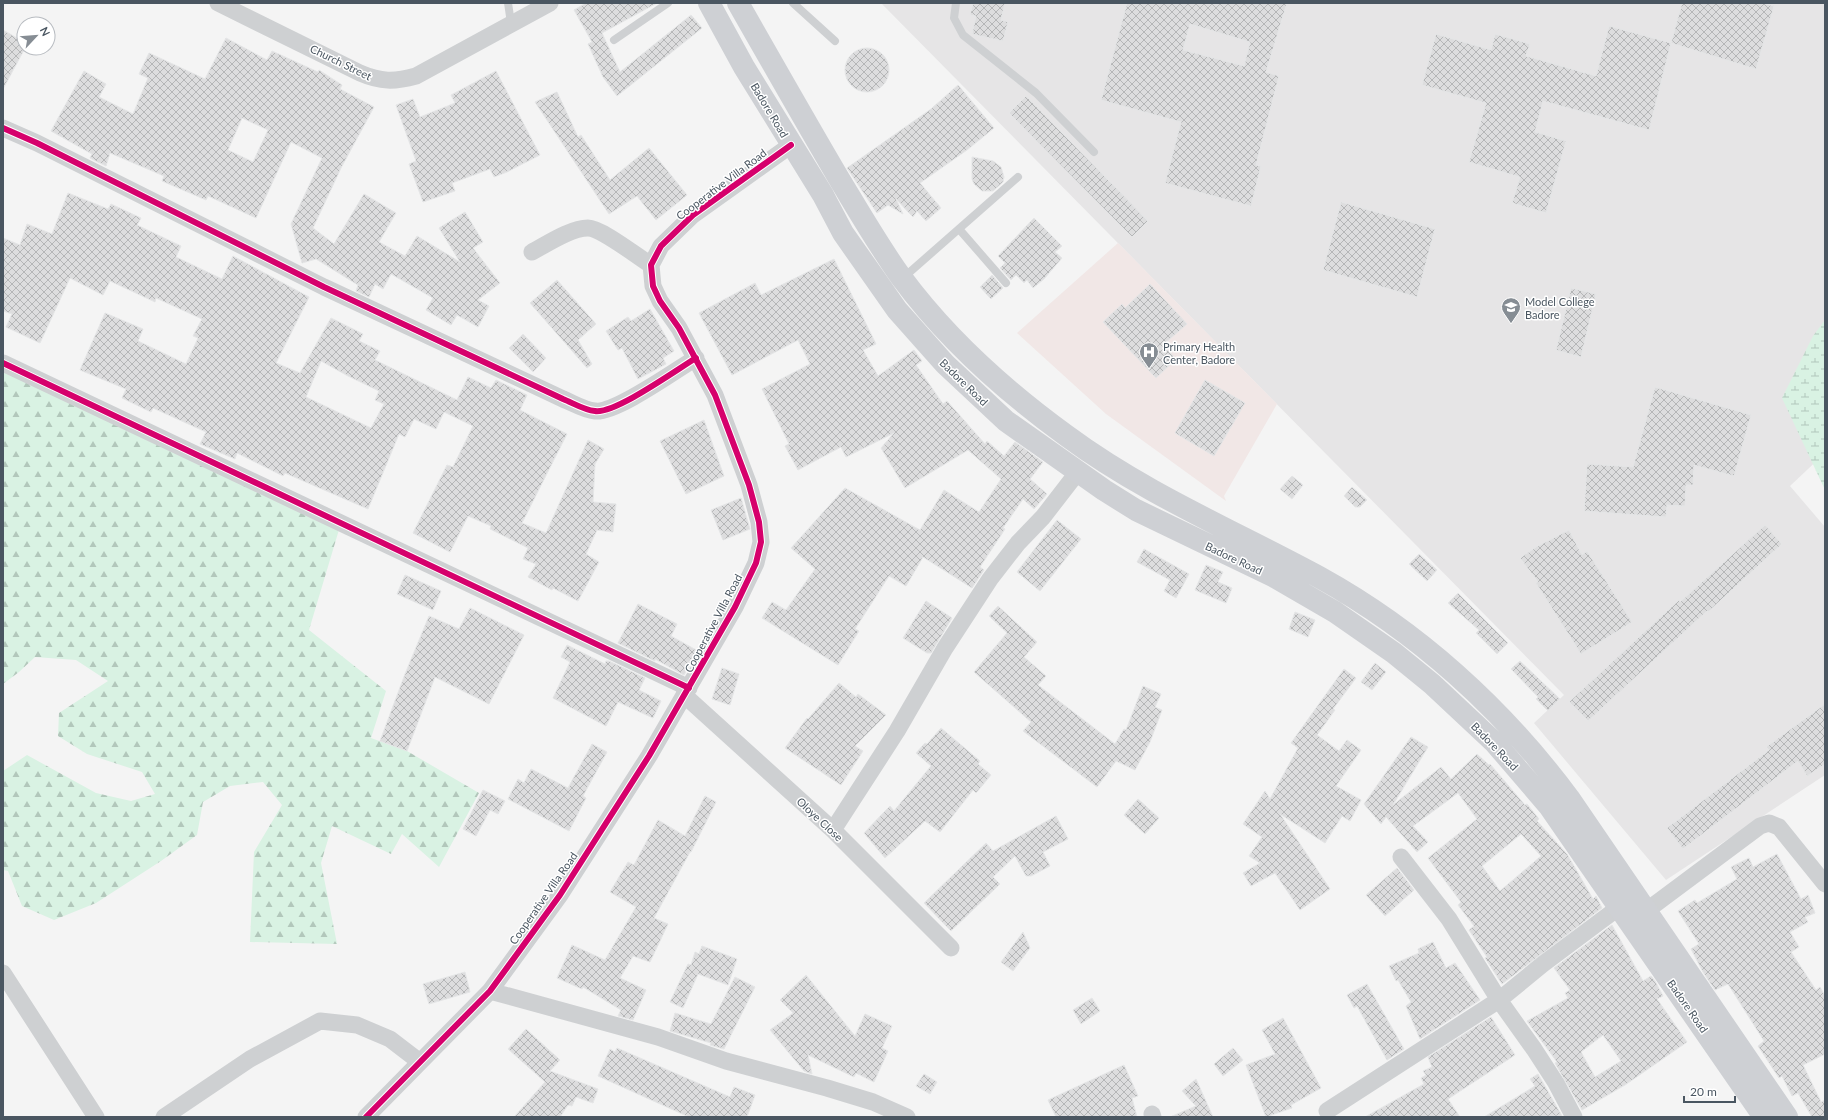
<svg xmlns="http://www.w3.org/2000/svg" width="1828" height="1120" font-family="Lato,sans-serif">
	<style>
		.education { fill: #e6e5e6 }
		.medical { fill: #f1e7e6 }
		.forest { fill: url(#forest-firs) }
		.wetland { fill: url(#wetland-marsh) }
		.building { fill: url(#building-cross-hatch); stroke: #e5e6e7; fill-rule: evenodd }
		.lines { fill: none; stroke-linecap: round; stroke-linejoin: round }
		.service { stroke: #ced0d2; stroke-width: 8 }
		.minor { stroke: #ced0d2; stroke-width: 17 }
		.secondary { stroke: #ced0d4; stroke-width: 22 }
		.cycleway-casing { stroke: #fff; stroke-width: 8 }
		.cycleway { stroke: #d6006c; stroke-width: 6 }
		.labels { text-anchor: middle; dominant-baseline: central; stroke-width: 3; stroke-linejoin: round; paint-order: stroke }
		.street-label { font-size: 11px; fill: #4a5661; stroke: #fff }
		.poi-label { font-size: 11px; fill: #4a5661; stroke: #fff; text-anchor: start }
	</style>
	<defs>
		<pattern id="forest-firs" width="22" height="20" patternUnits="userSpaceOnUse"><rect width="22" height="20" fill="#d9f2e3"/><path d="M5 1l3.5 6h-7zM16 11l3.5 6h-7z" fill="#b2c7bb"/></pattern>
		<pattern id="wetland-marsh" width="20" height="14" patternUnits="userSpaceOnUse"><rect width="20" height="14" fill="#d9f2e3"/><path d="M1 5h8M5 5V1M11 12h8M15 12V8" fill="none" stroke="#b2c7bb"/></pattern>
		<pattern id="building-cross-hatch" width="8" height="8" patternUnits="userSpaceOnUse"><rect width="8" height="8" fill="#ddddde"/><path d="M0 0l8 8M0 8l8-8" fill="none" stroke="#b5b6b7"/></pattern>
	</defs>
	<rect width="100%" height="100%" fill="#f4f4f4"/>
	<path class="education" d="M881,3H1825V453L1790,486L1825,527V775L1666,880L1534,723L1564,695Z"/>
	<path class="medical" d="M1118,243L1277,404L1224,496L1226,501L1106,414L1017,333Z"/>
	<path class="forest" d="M3,364L341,523L309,630L386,691L371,738L407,751L479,793L439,867L402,834L391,854L332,826L321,863L337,944L250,942L254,852L282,805L263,782L230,786L203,802L197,835L161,861L96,903L54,920L22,906L8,871L3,870V771L27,755L96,793L131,801L155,794L142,772L87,754L58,736L59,713L108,681L76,660L35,657L19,672L3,684Z"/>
	<path class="wetland" d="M1825,320V490L1782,398L1813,336Z"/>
	<path class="building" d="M586,3H657L602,33L620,72L691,15L702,28L617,96L603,77L588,44L592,42L574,10Z
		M973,3H1005L1001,20L1008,22L1003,41L972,34L976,16L970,15Z
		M1127,3H1287L1266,72L1279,76L1256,165L1261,166L1251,206L1165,183L1181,122L1101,100ZM1190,24L1250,42L1244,66L1183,50Z
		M1682,3H1762L1774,6L1756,69L1671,43Z
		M1609,26L1671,43L1649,130L1543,101L1535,132L1566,141L1546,213L1512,203L1520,177L1469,162L1486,103L1422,85L1436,34L1491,50L1495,34L1530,44L1526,56L1596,76Z
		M3,30L24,42V50L3,89Z
		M226,38L267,60L272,51L318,72L319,70L342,85L340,89L374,107L341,168L313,228L334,244L364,194L396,213L379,242L405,256L417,236L460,262L439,228L465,212L483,242L473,248L500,283L478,300L489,306L478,327L457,315L451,325L426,310L433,298L391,274L383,289L375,284L369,297L356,291L358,285L316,259L302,263L291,224L322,158L291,142L256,218L208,196L206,200L162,181L164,176L110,153L106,166L90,158L92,154L51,131L84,71L106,84L99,97L133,114L148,78L139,74L149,53L205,79ZM242,118L268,130L253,162L228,150Z
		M845 70a22 22 0 1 1 44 0a22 22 0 1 1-44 0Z
		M496,71L540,155L507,172L494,177L490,169L452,183L455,191L423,202L409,164L416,161L396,105L413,99L420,117L455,103L451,95Z
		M958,85L994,128L967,150L920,183L941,208L926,221L917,211L913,217L896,199L903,214L888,205L877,213L847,168L931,109Z
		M557,92L578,137L581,135L610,180L649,148L687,195L656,220L637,196L609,214L535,102Z
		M1026,96L1148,221L1132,237L1009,113Z
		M972,157L993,161L1001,167L1004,177L1003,182L993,191H982L974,184L972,179Z
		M68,193L108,209L111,204L141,218L137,225L181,246L176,257L222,279L233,256L309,297L276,363L300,373L331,318L363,334L359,341L380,351L375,360L457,400L468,377L491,388L496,380L527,395L520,410L567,434L522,523L546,533L588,440L604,449L595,464L593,502L616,504L613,532L597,530L586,554L599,562L578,601L553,588L552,590L528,577L536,564L523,559L528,548L490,529L491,526L468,516L450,552L413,533L447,465L453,467L473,426L444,412L436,429L414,419L405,437L399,434L368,509L285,473L283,476L237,453L235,459L200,444L206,432L153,408L151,412L122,398L126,389L80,370L105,313L143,329L138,341L186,364L198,338L193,336L202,319L156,298L155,302L110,281L103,295L70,278L40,343L6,327L12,314L3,311V238L20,245L27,224L52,234ZM321,361L348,376L379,391L375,400L384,404L371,428L306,397Z
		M1341,202L1435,229L1417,297L1323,270Z
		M1034,218L1062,246L1055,252L1062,258L1044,279L1033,288L1027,280L1024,283L1016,275L1011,280L1000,268L1005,263L998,256Z
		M834,259L876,344L863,350L878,376L914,350L922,361L916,365L943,404L947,401L985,444L987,441L1004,456L1015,442L1043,462L1030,479L1047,494L1034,509L1023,499L1003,528L1005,529L980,567L984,570L972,588L923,557L906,586L889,576L855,629L859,631L838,665L762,618L772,602L786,610L815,569L791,548L845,488L920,530L944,490L979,512L1001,479L968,450L905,488L881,448L894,433L846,457L841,447L798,470L785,446L789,444L762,389L810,364L798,340L732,375L699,313L755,283L761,295Z
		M992,275L1003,288L991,299L980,287Z
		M557,280L596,324L578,340L592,364L587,368L530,303Z
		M1150,284L1187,324L1163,345L1176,359L1156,378L1103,322L1122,304L1125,308Z
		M1571,288L1596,294L1581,357L1556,350Z
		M650,309L674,351L663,358L666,364L638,379L622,348L618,350L606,331L628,317L631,321Z
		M523,334L546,358L533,372L509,348Z
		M1205,380L1245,403L1214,456L1175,433Z
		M1655,387L1751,415L1734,476L1694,465L1693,485H1686L1685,506L1667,505L1666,517L1584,511L1587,464L1633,467Z
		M704,420L724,476L686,494L660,441Z
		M1292,476L1303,485L1292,499L1280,489Z
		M1352,487L1367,500L1360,507H1355L1344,496Z
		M741,498L750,529L723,540L711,510Z
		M1057,520L1081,539L1040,591L1017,572Z
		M1765,525L1782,544L1708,612L1707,611L1588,721L1569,702L1679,600L1680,602Z
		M1569,530L1582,555L1587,551L1632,622L1581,654L1536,583L1538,582L1520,558L1536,547Z
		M1144,549L1189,574L1176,598L1164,591L1170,580L1137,562Z
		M1419,554L1437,570L1427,581L1409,564Z
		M1206,565L1223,572L1218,582L1232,588L1226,603L1195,590Z
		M405,575L441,591L433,610L397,594Z
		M1458,593L1508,643L1497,654L1476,633L1479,630L1448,603Z
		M926,601L952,618L931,653H927L903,638Z
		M638,604L677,624L671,636L698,651L684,675L655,659V661L618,643Z
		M998,606L1037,642L1024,657L1046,676L1038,685L1115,744L1124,729L1126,730L1143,686L1161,694L1155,707L1162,710L1150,742L1135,770L1116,761L1097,787L1023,731L1031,722L974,672L1007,633L989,616Z
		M470,608L524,635L489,704L435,677L407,751L380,741L405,674L429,616L459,629Z
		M1295,612L1315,620L1308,637L1289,629Z
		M567,645L605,664L606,661H609L645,678L639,690L661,701L653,718L618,702L606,726L553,698L570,662L561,657Z
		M1520,661L1560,699L1548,711L1536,699L1538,697L1511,669Z
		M1375,663L1386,672L1372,690L1361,682Z
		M722,668L739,674L730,705L712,699Z
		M1344,669L1356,678L1333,709L1335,710L1317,735L1339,751L1347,740L1361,750L1336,786L1361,800L1350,821L1342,816L1325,843L1280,814L1330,889L1300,910L1275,873L1251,886L1243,873L1260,863L1249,856L1262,837L1243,824L1265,791L1270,799L1298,748L1291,743Z
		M839,683L856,697L858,694L886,715L855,746L863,751L841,785L785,748L807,718L808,719Z
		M1825,704V764L1807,776L1798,761L1683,849L1667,828L1769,750L1766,747Z
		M941,728L980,761L978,764L991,775L976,793L973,790L940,832L925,821L885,858L864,833L890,806L894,811L931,766L916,753L925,743L927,744Z
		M1411,737L1428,747L1393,805L1441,767L1451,779L1477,754L1489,765L1490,764L1525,805L1527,804L1539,819L1537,821L1567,854L1593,899L1596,896L1602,908L1502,984L1485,958L1487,957L1469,930L1474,926L1458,905L1461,902L1428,858L1477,819L1458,793L1413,826L1428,842L1417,852L1386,817L1381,824L1364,804ZM1521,834L1541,856L1500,891L1482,866Z
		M592,744L607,752L583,796L586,798L569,831L508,799L518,779L524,783L531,769L568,788Z
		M483,790L505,801L498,814L490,810L476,836L463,829Z
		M705,796L716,802L691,852H690L654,918L668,924L650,962L633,956L620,978L646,990L633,1020L618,1016L621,1010L583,987L582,989L557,978L572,945L605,960L636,907L610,892L628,862L634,865L658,820L685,836Z
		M1138,799L1159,818L1145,834L1124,815Z
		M1056,816L1068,839L1043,852L1050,866L1031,876H1026L1015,856L993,877L1000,884L951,931L924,903L986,843L993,851Z
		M1777,854L1801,899L1808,895L1815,913L1805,917L1808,922L1790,932L1799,947L1791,952L1816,990L1820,987L1825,996V1054L1803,1065L1821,1102L1825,1100V1117H1812L1798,1093L1792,1096L1782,1076L1779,1078L1758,1046L1764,1041L1728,984L1715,990L1703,972L1691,949L1699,944L1678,911L1695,900L1697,903L1737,879L1731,867L1749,858L1753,867Z
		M1397,868L1414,890L1385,916L1366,895Z
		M1612,925L1643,981L1651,976L1655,981L1663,996L1657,999L1687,1042L1625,1085L1582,1110L1555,1063L1557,1062L1527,1021L1568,998L1565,993L1570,990L1554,968ZM1603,1035L1621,1061L1595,1077L1581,1052Z
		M1023,932L1030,948L1013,971L1001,962Z
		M1433,942L1446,968L1455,963L1480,1000L1420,1039L1406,1006L1411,1002L1398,980L1396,981L1389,966L1419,953L1418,949Z
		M702,946L737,959L728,985L698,974L683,1008L670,1002L688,964L691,965L695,952L699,954Z
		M465,972L470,992L429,1004L423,984Z
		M806,975L855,1036L865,1014L892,1026L882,1048L888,1051L874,1082L856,1073L854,1077L808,1055L812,1074L804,1071L770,1030L793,1013L780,1000Z
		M735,977L755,987L724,1049L710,1045L711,1043L670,1031L675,1013L711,1024Z
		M1367,984L1404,1049L1387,1060L1357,1006L1354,1008L1347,995Z
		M1092,998L1100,1011L1081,1024L1073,1010Z
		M1491,1017L1515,1055L1448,1099L1460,1117H1365L1424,1084L1421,1078L1426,1075L1423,1071L1432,1067L1428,1057Z
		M1283,1018L1321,1088L1291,1105L1292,1108L1266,1117L1246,1065L1275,1054L1262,1030Z
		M526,1029L560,1060L550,1071L598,1089L593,1103L576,1097L572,1106L568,1105L560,1117H514L545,1082L508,1049Z
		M617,1048L730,1097L734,1087L755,1095L747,1117H689L598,1076L610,1049L615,1052Z
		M1233,1048L1243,1060L1223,1076L1214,1064Z
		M1124,1065L1138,1096L1132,1098L1137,1117H1056L1048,1100Z
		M924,1074L937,1082L930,1094L916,1086Z
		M1538,1074L1562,1116L1484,1117L1535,1086L1530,1079Z
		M1196,1079L1213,1117H1170L1196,1106L1182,1091Z"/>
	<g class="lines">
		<path class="service" d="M508,3L511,23
			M793,3L835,41
			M956,3L954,18L963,35L1036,93L1094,152
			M614,40L668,3
			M959,229L1006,283
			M903,278L1018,177"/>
		<path class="minor" d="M218,3L360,73C381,82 394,82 416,76L550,3
			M3,128L37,143L324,287L563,399C573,403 584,410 595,411C615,414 676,370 696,358
			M532,252C547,244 571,228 588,228C601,228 638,257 651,265
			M3,363L689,688
			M684,695L833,830L951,948
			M833,830L897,731L945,648L990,579L1018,543L1043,517L1077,473
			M1401,857L1449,919L1499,1000L1534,1049L1556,1083L1574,1117
			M1646,911L1760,826L1769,823L1779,827L1825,884
			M3,973L96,1117
			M490,991L658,1037L726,1061L827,1088L873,1102L907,1117
			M1327,1111L1499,1000L1543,964L1618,908
			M1152,1114L1153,1117
			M164,1117L250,1059L320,1021L357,1025L390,1039L420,1062
			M366,1117L490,991L560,895L649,756L735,607L756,563L761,542L759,522L749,485L715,395L679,328L660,301L653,286L651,265L661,246L693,215L791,145"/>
		<path class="secondary" d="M709,3L744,67L823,195L843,233L897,310L945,364L1006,421L1104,490L1136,510L1273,576L1335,612L1394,653L1432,684L1495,743L1549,806L1764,1117
			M738,3C771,61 804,119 838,177C858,210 878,245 901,277C946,338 1005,391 1067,436C1144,493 1234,531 1319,577C1417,631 1502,708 1569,798L1787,1117"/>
		<g class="cycleway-casing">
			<path id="cycleway" d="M3,128L37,143L324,287L563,399C573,403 584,410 595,411C615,414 676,370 696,358
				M3,363L689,688
				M366,1117L490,991L560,895L649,756L735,607L756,563L761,542L759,522L749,485L715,395L679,328L660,301L653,286L651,265L661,246L693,215L791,145"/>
		</g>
		<use href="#cycleway" class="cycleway"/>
	</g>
	<defs>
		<g id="school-pin" transform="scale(1)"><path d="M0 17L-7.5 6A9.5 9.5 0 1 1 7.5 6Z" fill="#868d94" stroke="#fff"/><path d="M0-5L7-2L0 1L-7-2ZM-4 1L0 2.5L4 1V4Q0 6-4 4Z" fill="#fff"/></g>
		<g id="hospital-pin" transform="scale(1)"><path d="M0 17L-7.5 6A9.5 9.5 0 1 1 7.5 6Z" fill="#868d94" stroke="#fff"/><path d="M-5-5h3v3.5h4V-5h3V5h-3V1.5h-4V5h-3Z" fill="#fff"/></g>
	</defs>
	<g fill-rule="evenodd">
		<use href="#school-pin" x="1511" y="307"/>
		<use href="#hospital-pin" x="1149" y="352"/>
	</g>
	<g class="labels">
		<g class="street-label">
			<text transform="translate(341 62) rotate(26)">Church Street</text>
			<text transform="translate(770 110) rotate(59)">Badore Road</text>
			<text transform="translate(721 184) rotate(-37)">Cooperative Villa Road</text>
			<text transform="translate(964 382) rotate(44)">Badore Road</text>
			<text transform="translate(1234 558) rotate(25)">Badore Road</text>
			<text transform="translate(713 623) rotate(-62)">Cooperative Villa Road</text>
			<text transform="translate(1495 746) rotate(46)">Badore Road</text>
			<text transform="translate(820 819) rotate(43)">Oloye Close</text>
			<text transform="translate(543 898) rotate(-55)">Cooperative Villa Road</text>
			<text transform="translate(1688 1006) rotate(55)">Badore Road</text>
		</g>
		<g class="poi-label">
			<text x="1525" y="301">Model College<tspan x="1525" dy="13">Badore</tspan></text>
			<text x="1163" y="346">Primary Health<tspan x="1163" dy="13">Center, Badore</tspan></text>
		</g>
	</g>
	<rect width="1828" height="1120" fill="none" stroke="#4a5661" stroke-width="8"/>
	<g transform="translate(36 36) rotate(64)"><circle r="19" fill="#ffffff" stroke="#b7bbc0"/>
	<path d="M0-3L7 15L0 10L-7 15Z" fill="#868d94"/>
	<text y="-6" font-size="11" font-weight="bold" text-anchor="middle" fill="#4a5661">N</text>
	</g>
	<path d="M1684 1096v6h51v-6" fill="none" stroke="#4a5661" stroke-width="2"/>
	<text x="1690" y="1096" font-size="12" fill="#4a5661" stroke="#ffffff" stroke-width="3" paint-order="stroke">20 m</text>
</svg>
